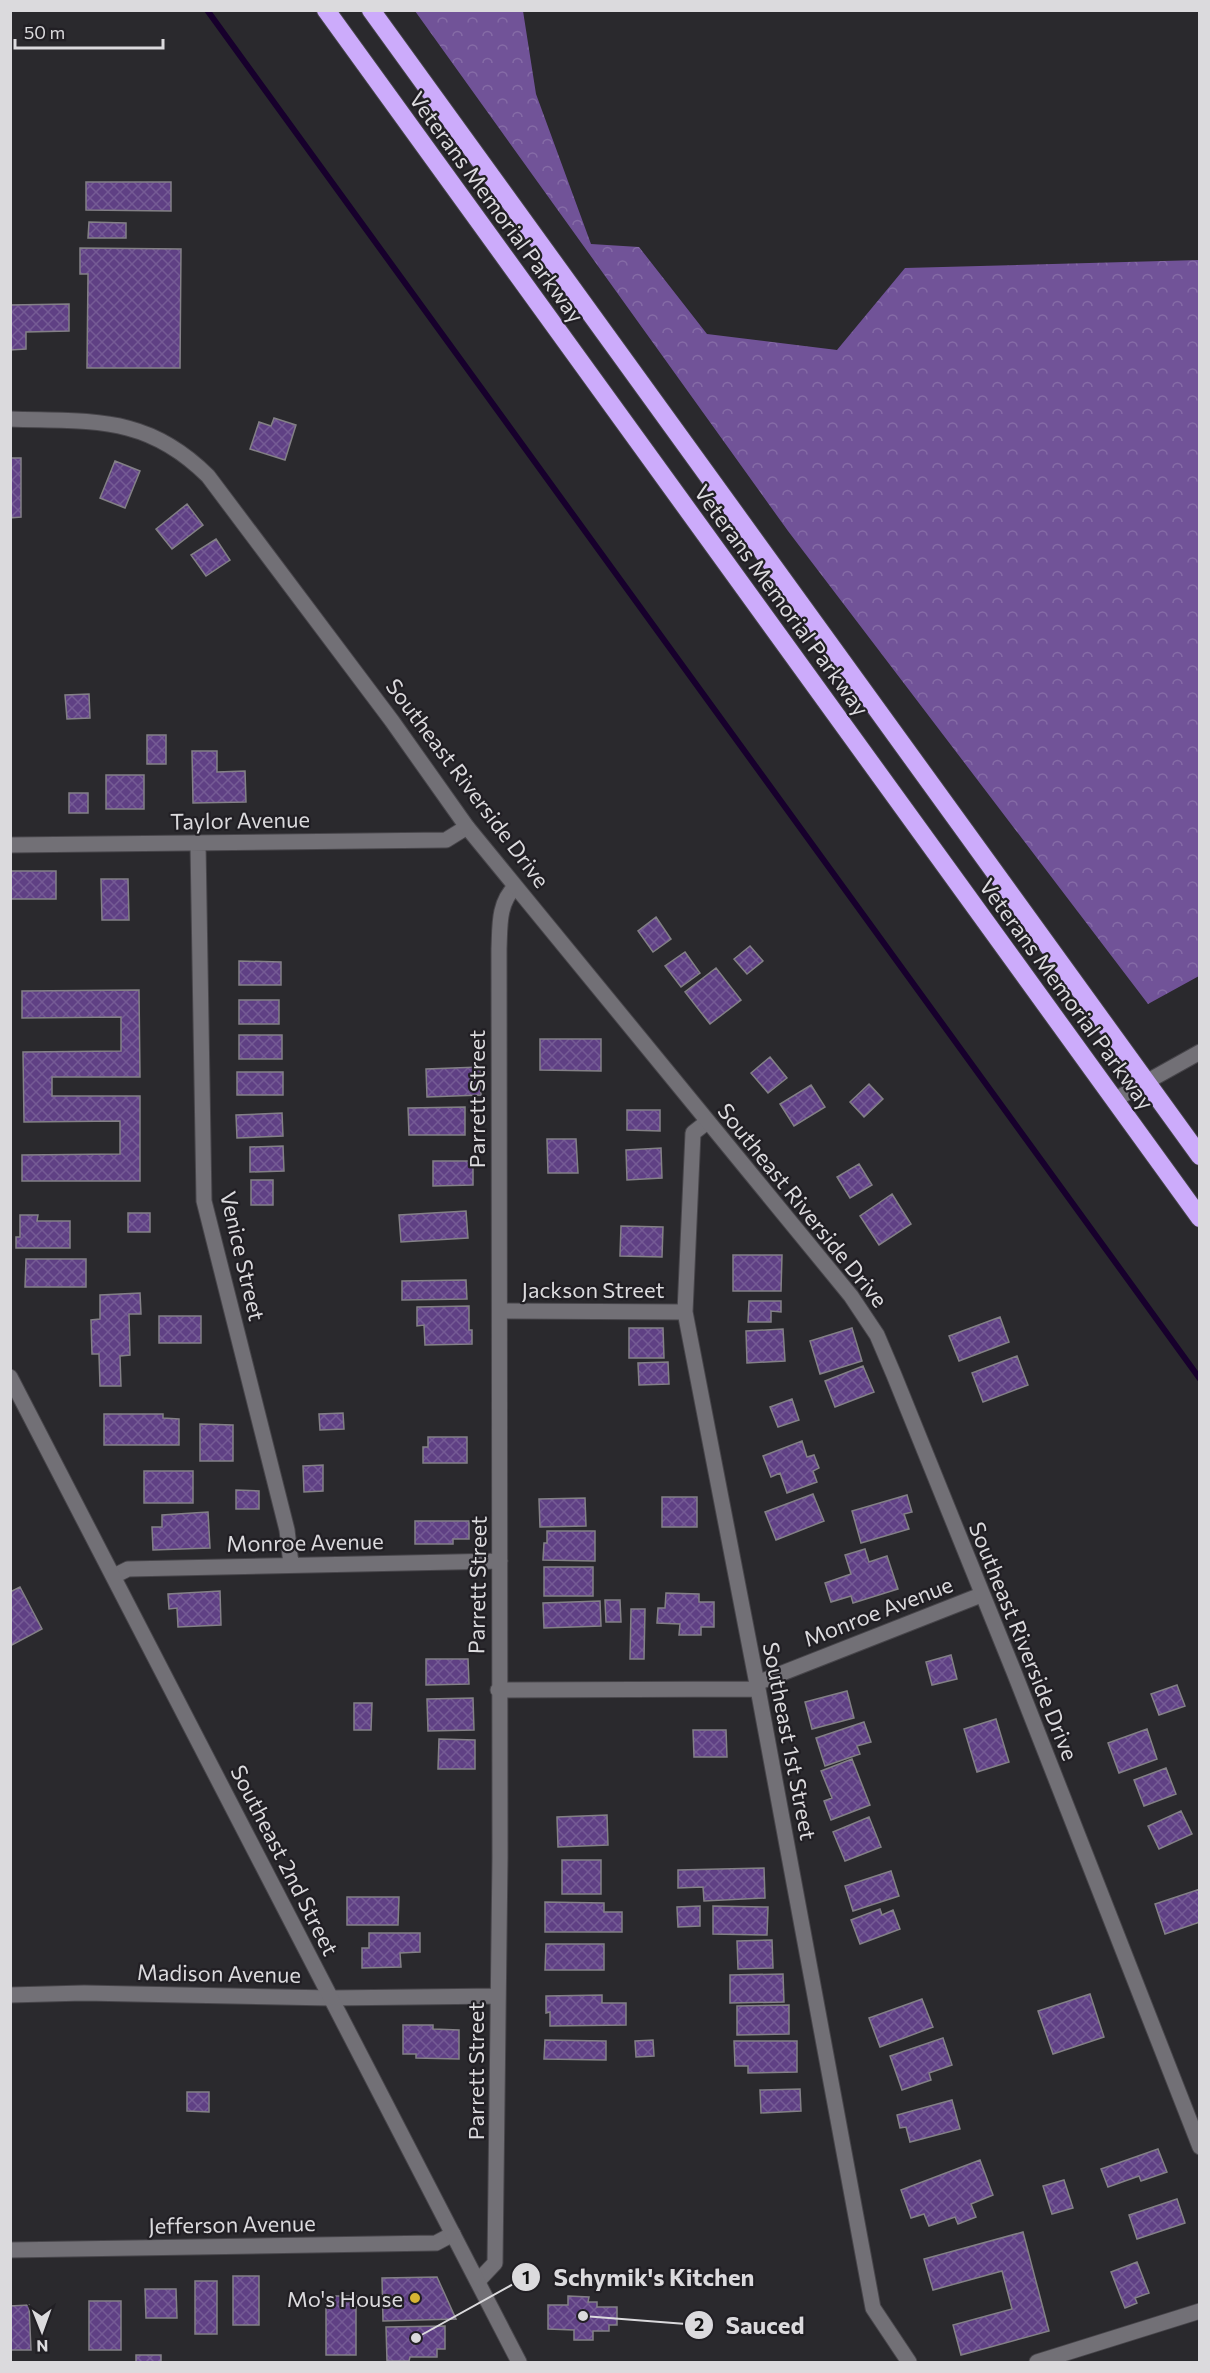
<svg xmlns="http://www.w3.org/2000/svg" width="1210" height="2373" font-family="Commissioner,sans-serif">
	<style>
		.forest { fill: url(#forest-crowns) }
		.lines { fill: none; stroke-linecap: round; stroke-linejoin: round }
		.stream { stroke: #17002c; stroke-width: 6 }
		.building { fill: url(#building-cross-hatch); stroke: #838086; stroke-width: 1.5 }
		.street-casing { stroke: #47454a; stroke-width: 17 }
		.secondary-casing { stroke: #47454a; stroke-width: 17 }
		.highway-casing { stroke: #47454a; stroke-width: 20 }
		.street { stroke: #727076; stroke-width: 15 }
		.secondary { stroke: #727076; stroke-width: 15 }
		.highway { stroke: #ccabfb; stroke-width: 18 }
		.poi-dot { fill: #d7b434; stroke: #211f24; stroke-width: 2 }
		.labels { text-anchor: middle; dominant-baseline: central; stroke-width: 4.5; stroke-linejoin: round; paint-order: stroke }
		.street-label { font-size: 22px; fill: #dbdadd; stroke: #211f24 }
		.poi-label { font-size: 22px; fill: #dbdadd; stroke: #211f24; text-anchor: end }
		.leader { fill: none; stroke: #dbdadd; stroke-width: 2 }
		.callout-dot { fill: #dbdadd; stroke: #211f24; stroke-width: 2 }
		.mark-label { font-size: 18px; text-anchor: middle; font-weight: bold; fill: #111 }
		.callout-label { font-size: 24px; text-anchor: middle; font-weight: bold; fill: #dbdadd; stroke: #211f24; stroke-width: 4.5; stroke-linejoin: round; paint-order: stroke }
	</style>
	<defs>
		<pattern id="forest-crowns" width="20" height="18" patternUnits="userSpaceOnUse" patternTransform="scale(1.5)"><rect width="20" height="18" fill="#715398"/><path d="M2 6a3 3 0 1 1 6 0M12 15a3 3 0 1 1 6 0" fill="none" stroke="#856ba6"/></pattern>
		<pattern id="building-cross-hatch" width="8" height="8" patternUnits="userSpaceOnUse" patternTransform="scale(1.5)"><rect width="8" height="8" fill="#5f4084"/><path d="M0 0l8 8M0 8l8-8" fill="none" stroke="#755b95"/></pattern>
	</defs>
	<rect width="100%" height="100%" fill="#2a292d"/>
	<path class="forest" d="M415,11H523L536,94L591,244L639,247L707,334L837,350L905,268L1199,260V976L1148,1004L788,531Z"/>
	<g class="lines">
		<path class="stream" d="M207,10L1200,1379"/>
	</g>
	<path class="building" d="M86,182H171V211L86,210Z
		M89,222L126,223V238H88Z
		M80,248L181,249L180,368H87L88,274H80Z
		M69,304V331L26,332V349L10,350V305Z
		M274,418L296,425L285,460L250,449L259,422L271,426Z
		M10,458H21V517L10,518Z
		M115,461L140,471L125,508L100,498Z
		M187,504L203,525L172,549L156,529Z
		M216,539L230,560L206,576L191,555Z
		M89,694L90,718L67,719L65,695Z
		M147,735H166V764H147Z
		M192,751H217V772L245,771L246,802L193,803Z
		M106,775H144V809H106Z
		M69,793H88V813H69Z
		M10,871H56V899H10Z
		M101,879H128L129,920H102Z
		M656,917L671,939L653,952L638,931Z
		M750,946L763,961L747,974L734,959Z
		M685,952L700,973L681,987L665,966Z
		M239,961L281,962V985H239Z
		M716,968L741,1000L710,1024L685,992Z
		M139,990L140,1077H52V1096H140V1181H22V1155L120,1154V1121L24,1122L23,1052L121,1051V1017L22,1018V991Z
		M239,1000H279V1024H239Z
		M239,1035H282V1059H239Z
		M540,1039H601V1071L540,1070Z
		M770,1057L787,1078L768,1093L751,1073Z
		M480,1067L481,1095L427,1097L426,1069Z
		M237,1072H283V1095H237Z
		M869,1084L883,1099L864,1117L850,1102Z
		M811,1085L825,1107L794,1126L780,1104Z
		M465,1107V1135H409L408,1108Z
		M627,1110H660V1131L627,1130Z
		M282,1113L283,1136L237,1138L236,1115Z
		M547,1139H576L578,1173H548Z
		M283,1146L284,1171L250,1172V1147Z
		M661,1148L662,1178L627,1180L626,1150Z
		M433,1161H473V1185L433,1186Z
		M859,1164L872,1185L850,1198L837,1177Z
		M251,1180H273V1205H251Z
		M892,1194L911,1224L879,1245L860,1216Z
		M466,1211L468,1238L401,1242L399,1215Z
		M128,1213H150V1232H128Z
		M20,1215H38L37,1221H70V1248H16V1237H20Z
		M621,1226L663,1227L662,1257L620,1256Z
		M733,1255H782L781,1291H733Z
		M26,1259H86V1287H25Z
		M466,1280L467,1299L402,1300V1281Z
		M140,1293L141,1314H129L130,1355L120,1356L121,1386H100L99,1354H92L91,1320L100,1319V1295Z
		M749,1301H781V1312L771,1311V1322H748Z
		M469,1306V1330H472V1344L425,1345L424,1325L417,1326V1307Z
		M159,1316H201V1343H159Z
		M1000,1317L1009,1342L959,1361L949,1336Z
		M629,1328H663L664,1358H629Z
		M852,1328L862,1361L820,1374L810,1341Z
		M783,1329L785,1361L747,1363L746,1331Z
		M1017,1356L1028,1385L983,1402L972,1373Z
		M668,1362L669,1384L639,1385L638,1363Z
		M863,1366L874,1392L835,1407L825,1381Z
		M792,1399L799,1420L778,1427L770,1407Z
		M343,1413L344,1429L320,1430L319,1414Z
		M104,1414H163V1418L179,1419V1445H104Z
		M200,1424L233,1425V1461H200Z
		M428,1437H467V1463H423V1447H428Z
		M802,1441L807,1457L814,1455L819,1468L813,1471L817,1482L787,1493L780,1473L771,1477L763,1456Z
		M323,1465V1491L304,1492L303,1466Z
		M144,1471H193V1503H144Z
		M236,1490L259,1491V1509H236Z
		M813,1494L824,1521L776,1540L765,1512Z
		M907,1495L912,1512L904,1514L909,1529L861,1543L852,1511Z
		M662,1497H697V1527H662Z
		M585,1498L586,1526L540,1527L539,1499Z
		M208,1512L210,1548L153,1550L152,1527H162V1515Z
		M415,1521H469V1539H453V1544H415Z
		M547,1531H595V1561L543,1560L544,1543H547Z
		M865,1549L869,1562L887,1556L898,1589L853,1603L851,1596L831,1602L825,1583L851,1574L845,1555Z
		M544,1567H593V1596H544Z
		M20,1587L42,1629L10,1646V1592Z
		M220,1591L221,1625L178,1627L177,1608L169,1609L168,1594Z
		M666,1593L699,1594V1602H714V1627H701V1635H679L680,1624L657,1623L658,1608H665Z
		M605,1600H620L621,1622H606Z
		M600,1601L601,1626L544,1628L543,1603Z
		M631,1609H645L644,1659H630Z
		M951,1655L957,1679L932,1685L926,1662Z
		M426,1659H468L469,1684L426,1685Z
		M1177,1685L1185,1706L1159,1715L1151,1694Z
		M847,1691L854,1718L812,1729L805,1702Z
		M473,1698L474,1730L428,1731L427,1699Z
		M354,1703H372L371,1730H354Z
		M996,1719L1009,1762L977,1772L964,1729Z
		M864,1722L871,1742L857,1746L860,1754L825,1766L816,1738Z
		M1147,1729L1157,1759L1119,1773L1108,1743Z
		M693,1730H726L727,1757H694Z
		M439,1739L475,1740V1769H438Z
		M852,1759L870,1805L831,1820L824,1801L832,1798L821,1771Z
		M1166,1768L1176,1794L1144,1806L1134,1780Z
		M1181,1811L1192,1834L1159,1849L1148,1826Z
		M607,1815L608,1845L558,1847L557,1817Z
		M869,1817L881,1847L845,1861L833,1832Z
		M562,1860H601V1894H562Z
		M764,1868L765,1898L704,1901L703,1887L678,1888V1870Z
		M891,1871L899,1896L853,1911L845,1886Z
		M1200,1889V1922L1165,1934L1155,1904Z
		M347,1897H399L398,1925H347Z
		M545,1902L604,1903V1912H622V1932H545Z
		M700,1906V1926L678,1927L677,1907Z
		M713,1906L768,1907L767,1935L713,1934Z
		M880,1909L882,1915L893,1910L900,1929L860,1944L851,1920Z
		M369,1933H420V1952L400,1953L401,1967L362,1968V1948H369Z
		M772,1940L773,1968L738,1969L737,1941Z
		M546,1944H604V1970H545Z
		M783,1974L784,2002L730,2003V1975Z
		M1090,1994L1104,2037L1053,2054L1038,2011Z
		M602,1995V2003H626V2025L550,2026V2012L546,2013V1996Z
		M922,1999L933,2027L880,2047L869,2018Z
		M789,2005V2034L737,2035V2006Z
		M403,2025H433V2029L459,2030V2059L416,2058V2054H403Z
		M943,2038L952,2065L929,2073L931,2080L902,2090L890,2056Z
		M545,2040L606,2041V2060L544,2059Z
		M653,2040L654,2056L636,2057L635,2041Z
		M734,2041H797V2072L748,2073V2066H735Z
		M800,2089L801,2111L761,2113L760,2090Z
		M187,2092H209V2112L187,2111Z
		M952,2100L960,2129L910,2142L906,2127L900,2128L897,2115Z
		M1158,2149L1167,2172L1141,2181L1139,2176L1108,2187L1101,2169Z
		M980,2160L993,2195L971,2204L976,2217L958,2224L955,2217L929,2226L924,2214L911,2218L901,2190Z
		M1064,2180L1073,2208L1052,2214L1043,2186Z
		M1177,2199L1185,2223L1137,2239L1129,2215Z
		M1023,2232L1049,2331L961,2355L953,2325L1012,2309L1002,2271L933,2290L924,2259Z
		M1137,2262L1149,2293L1135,2298L1137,2303L1125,2308L1111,2272Z
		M233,2276H259V2325H233Z
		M437,2277L456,2319L383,2321L382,2278Z
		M195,2281H217V2334H195Z
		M145,2289H176L177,2318H146Z
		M326,2296H356V2355H326Z
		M568,2296L589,2297L588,2302H597V2307H617V2325H609V2331H593V2340H574V2330L548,2329V2305H568Z
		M89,2301H121V2350H89Z
		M29,2305L31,2350H10V2306Z
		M445,2326V2349H437V2357H410L409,2361H387L386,2327Z
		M136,2355H161V2362H136Z"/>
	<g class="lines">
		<g class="street-casing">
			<path id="street" d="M198,844L204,1201L287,1530L291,1564
				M10,845L446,840L467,827
				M707,1122L693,1133L685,1312L758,1689L873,2308L909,2362
				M501,1311L685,1312
				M114,1576L128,1569L500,1561
				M757,1683L981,1595
				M498,1690L758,1689
				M10,1995L84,1993L331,1998L498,1996
				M10,2250L436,2243L453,2234
				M478,2281L495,2263L500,1857L499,949C500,927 498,903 515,887
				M1037,2362L1200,2311"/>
		</g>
		<g class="secondary-casing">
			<path id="secondary" d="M10,419C91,422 146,414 208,476L392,721L467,827L851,1296L877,1335L894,1375L1014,1672L1200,2147
				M1114,1100L1200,1052
				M10,1377L519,2362"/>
		</g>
		<g class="highway-casing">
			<path id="highway" d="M326,10L1200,1218
				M371,10L1200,1156"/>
		</g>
		<use href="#street" class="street"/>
		<use href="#secondary" class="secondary"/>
		<use href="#highway" class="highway"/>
	</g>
	<circle class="poi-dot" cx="415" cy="2298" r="6"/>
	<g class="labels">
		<g class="street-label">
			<text transform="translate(497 207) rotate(54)">Veterans Memorial Parkway</text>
			<text transform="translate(782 600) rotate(54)">Veterans Memorial Parkway</text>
			<text transform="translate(468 783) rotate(53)">Southeast Riverside Drive</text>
			<text transform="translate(240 820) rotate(-1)">Taylor Avenue</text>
			<text transform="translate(1067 994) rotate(54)">Veterans Memorial Parkway</text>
			<text transform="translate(476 1099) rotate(-90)">Parrett Street</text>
			<text transform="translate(803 1205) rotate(51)">Southeast Riverside Drive</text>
			<text transform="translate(243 1256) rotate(77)">Venice Street</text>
			<text x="593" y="1289">Jackson Street</text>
			<text transform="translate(305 1542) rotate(-1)">Monroe Avenue</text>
			<text transform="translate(477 1585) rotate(-89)">Parrett Street</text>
			<text transform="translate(878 1611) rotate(-21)">Monroe Avenue</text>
			<text transform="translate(1024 1641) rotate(68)">Southeast Riverside Drive</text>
			<text transform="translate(790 1741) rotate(79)">Southeast 1st Street</text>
			<text transform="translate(285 1860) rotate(63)">Southeast 2nd Street</text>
			<text transform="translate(219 1973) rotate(1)">Madison Avenue</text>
			<text transform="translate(475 2071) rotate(-90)">Parrett Street</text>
			<text transform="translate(232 2224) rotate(-1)">Jefferson Avenue</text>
		</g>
		<g class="poi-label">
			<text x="403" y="2298">Mo's House</text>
		</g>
	</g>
	<path class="leader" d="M416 2338L526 2277M583 2316L699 2325"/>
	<g class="callout-dot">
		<circle cx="416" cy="2338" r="6"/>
		<circle cx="583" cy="2316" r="6"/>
		<circle cx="526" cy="2277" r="15"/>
		<circle cx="699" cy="2325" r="15"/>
	</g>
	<g class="mark-label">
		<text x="526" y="2284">1</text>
		<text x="699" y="2331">2</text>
	</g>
	<g class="callout-label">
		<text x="654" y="2286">Schymik's Kitchen</text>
		<text x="765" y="2334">Sauced</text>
	</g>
	<rect width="1210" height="2373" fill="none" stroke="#dbdadd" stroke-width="24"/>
	<g transform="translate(42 2331) rotate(179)" stroke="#211f24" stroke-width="4.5" paint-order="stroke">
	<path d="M0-4.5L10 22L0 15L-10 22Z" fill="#dbdadd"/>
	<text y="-9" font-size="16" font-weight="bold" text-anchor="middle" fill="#dbdadd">N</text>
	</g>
	<path d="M15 39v9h148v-9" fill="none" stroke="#dbdadd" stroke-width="3"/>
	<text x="24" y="39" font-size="18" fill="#dbdadd" stroke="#211f24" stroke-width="4.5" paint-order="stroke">50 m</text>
</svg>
